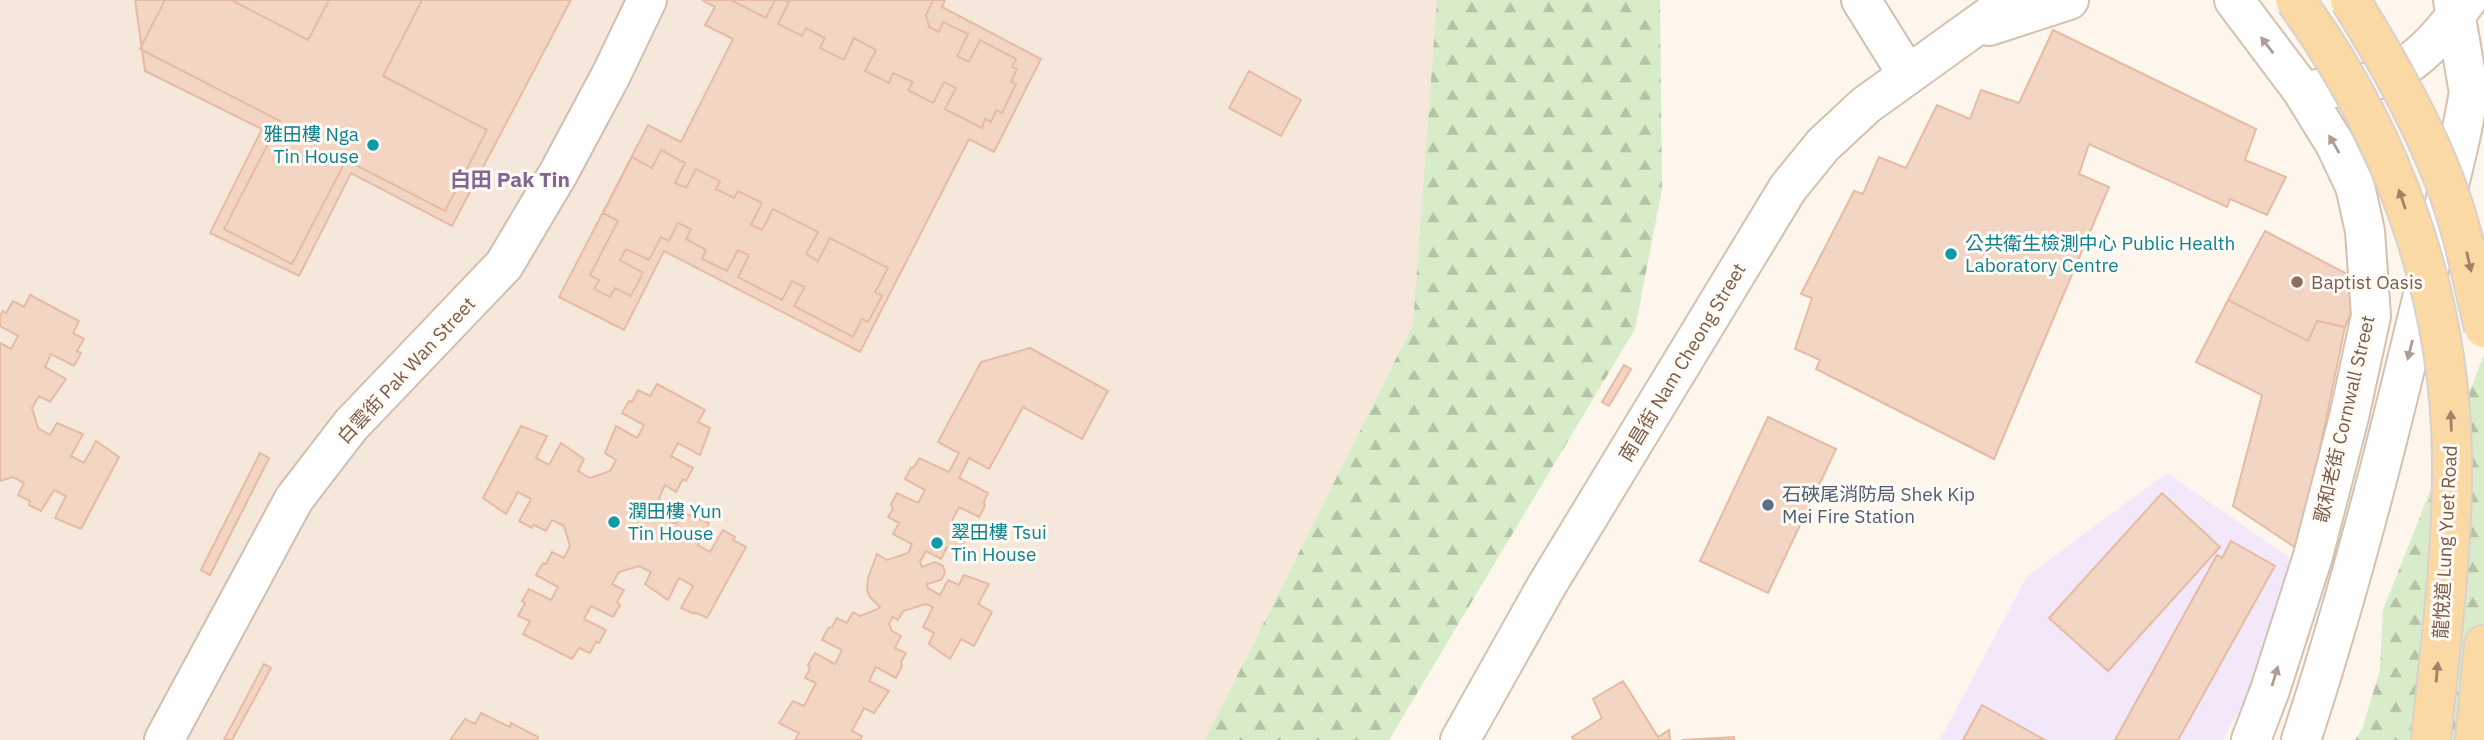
<svg xmlns="http://www.w3.org/2000/svg" width="2484" height="740" font-family="'IBM Plex Sans','Noto Sans TC',sans-serif">
	<style>
		.residential { fill: #f5e8da }
		.education { fill: #f3e8fa }
		.forest { fill: url(#forest-firs) }
		.building { fill: #f3d5c3; stroke: #e6bba3; stroke-width: 2 }
		.lines { fill: none; stroke-linecap: round; stroke-linejoin: round }
		.street-casing { stroke: #d1beb0; stroke-width: 42 }
		.secondary-casing { stroke: #d6c0b0; stroke-width: 42 }
		.primary-casing { stroke: #dad1cd; stroke-width: 42 }
		.street { stroke: #fff; stroke-width: 38 }
		.secondary { stroke: #fff; stroke-width: 38 }
		.primary { stroke: #fbd9a5; stroke-width: 38 }
		.primary-bridge-casing { stroke: #dad1cd; stroke-width: 42; stroke-linecap: butt }
		.primary-bridge { stroke: #fbd9a5; stroke-width: 38 }
		.oneway { fill: #af9d94 }
		.oneway2 { fill: #a18267 }
		.culture-dot { fill: #0f9aa8; stroke: #fffaf3; stroke-width: 2.5 }
		.education-dot { fill: #8d6e63; stroke: #fffaf3; stroke-width: 2.5 }
		.service-dot { fill: #5c6f8a; stroke: #fffaf3; stroke-width: 2.5 }
		.labels { text-anchor: middle; dominant-baseline: central; stroke-width: 6; stroke-linejoin: round; paint-order: stroke }
		.culture-label { font-size: 19px; fill: #0d838f; stroke: #fffaf3; text-anchor: start }
		.education-label { font-size: 19px; fill: #785e54; stroke: #fffaf3; text-anchor: start }
		.street-label { font-size: 19px; fill: #7a5c4d; stroke: #fffaf3 }
		.service-label { font-size: 19px; fill: #4e5e75; stroke: #fffaf3; text-anchor: start }
		.neighbourhood-label { font-size: 21px; font-weight: bold; fill: #846695; stroke: #fffaf3 }
	</style>
	<defs>
		<pattern id="forest-firs" width="22" height="20" patternUnits="userSpaceOnUse" patternTransform="scale(1.75)"><rect width="22" height="20" fill="#d8ecc9"/><path d="M5 1l3.5 6h-7zM16 11l3.5 6h-7z" fill="#b4c2a5"/></pattern>
	</defs>
	<rect width="100%" height="100%" fill="#fdf6ec"/>
	<path class="residential" d="M0,0H1621L1411,702L1389,740H0Z"/>
	<path class="education" d="M2167,473L2289,557L2285,627L2223,740H1940L2027,576Z"/>
	<path class="forest" d="M1437,0H1660L1662,189L1635,329L1389,740H1205L1413,325Z
		M2484,355V740H2355L2362,729L2380,670L2383,610Z"/>
	<path class="building" d="M135,0H571L452,226L351,173L299,276L210,233L262,129L145,71Z
		M165,0H231L308,40L329,0H422L383,76L487,130L445,211L346,160L292,264L224,229L280,121L140,49Z
		M702,0H945L942,7L1041,59L994,152L969,139L860,352L664,251L624,330L559,297L648,125L681,142L733,39L705,25L715,7Z
		M731,0H775L766,18Z
		M784,0H933L926,15L929,27L939,32L943,22L968,34L957,56L969,62L980,40L1016,59L1012,67L1017,69L1011,82L1016,84L1002,113L996,110L991,122L985,119L982,128L945,109L956,88L944,82L933,103L908,90L913,82L893,73L889,83L865,71L876,50L854,38L844,60L820,48L825,38L806,28L802,36L778,24L789,2Z
		M2053,30L2256,129L2245,160L2286,177L2267,215L2230,199L2227,207L2089,144L2079,174L2109,187L1994,459L1816,369L1820,360L1795,349L1812,298L1801,294L1854,191L1863,194L1879,157L1906,168L1937,105L1970,119L1981,90L2019,103Z
		M1249,71L1301,100L1281,136L1229,108Z
		M661,150L685,163L675,183L686,188L696,169L720,181L716,189L734,198L738,191L762,203L751,225L762,230L773,209L818,232L806,254L818,261L830,238L888,268L875,292L882,296L868,322L862,319L853,337L794,306L805,287L792,281L782,300L738,277L749,255L738,250L727,271L702,259L706,250L686,239L691,229L678,223L669,241L661,237L649,260L626,249L620,260L643,273L631,296L615,288L610,297L594,289L599,280L590,275L618,221L603,213L632,157L652,168Z
		M2265,231L2349,275L2362,288L2345,327L2317,321L2308,341L2228,300Z
		M30,295L79,321L73,333L84,339L77,351L81,353L74,366L51,354L45,367L66,379L50,402L39,396L32,408L38,428L50,435L57,423L83,434L71,456L84,463L96,441L119,457L81,529L55,518L66,496L54,490L41,511L29,505L30,501L18,495L24,483L13,477L0,481V343L11,349L18,336L0,326V316L3,311L6,313L13,301L24,307Z
		M2228,300L2308,341L2317,321L2345,327L2299,550L2233,506L2262,395L2196,362Z
		M1030,348L1108,391L1082,439L1023,407L989,469L969,458L959,478L988,493L984,501L985,506L979,517L959,507L952,521L972,531L957,552L947,547L941,559L926,551L920,562L922,567L935,562L943,566L945,573L941,580L927,584L928,588L940,595L948,580L959,585L964,575L989,584L978,604L992,612L974,646L961,639L950,659L929,644L934,633L923,627L933,607L926,604L903,611L898,620L893,617L889,624L892,631L901,636L895,648L906,653L901,662L902,666L896,678L876,667L869,681L889,691L874,713L864,708L852,731L862,736L860,740H795L799,733L779,723L793,701L804,706L816,683L805,678L810,669L808,665L815,653L835,664L842,650L822,640L828,628L832,627L837,618L847,623L853,612L860,616L878,609L880,607L870,597L867,590L868,578L877,554L887,560L908,553L912,544L893,534L899,523L888,517L893,509L891,504L897,493L918,503L925,490L905,479L911,468L915,466L919,458L949,472L959,453L938,442L981,362Z
		M1624,365L1631,369L1609,406L1602,402Z
		M657,384L705,410L698,422L710,428L700,455L678,443L671,456L693,468L686,481L683,479L676,492L665,485L659,498L665,518L676,524L682,512L709,523L698,545L710,552L723,530L735,537L733,540L746,547L707,618L695,612L694,614L681,608L693,586L679,578L668,600L645,584L651,572L639,566L619,572L612,584L624,590L617,602L620,605L613,617L591,606L584,619L606,630L599,643L596,642L590,653L579,648L572,659L523,634L530,621L518,616L525,603L522,601L529,589L551,600L558,587L536,575L543,563L546,564L552,552L564,558L570,546L564,526L552,520L546,531L534,525L532,528L519,521L531,499L518,492L506,514L483,498L521,426L547,436L536,458L549,465L561,443L584,459L578,471L590,478L610,471L616,460L605,453L616,426L637,438L644,425L622,413L629,401L632,402L638,390L650,396Z
		M1768,417L1836,449L1768,593L1700,561Z
		M260,453L269,458L210,575L201,570Z
		M2162,493L2220,547L2108,671L2049,618Z
		M2231,541L2275,566L2178,740H2115L2217,555L2222,558Z
		M264,664L271,668L232,740H224Z
		M1623,681L1658,737L1669,730L1670,740H1574L1572,737L1602,718L1593,699Z
		M1982,705L2045,740H1963Z
		M481,713L510,727L511,723L538,737L537,740H450L465,719L475,724Z
		M1734,737V740H1682Z"/>
	<g class="lines">
		<g class="street-casing">
			<path id="street" d="M1861,0L1907,74
				M164,740L294,499L351,425L504,265L558,174L611,75L647,0"/>
		</g>
		<g class="secondary-casing">
			<path id="secondary" d="M2234,0L2301,89L2335,144L2355,186L2365,231L2371,316L2349,417L2313,556L2270,690L2251,740
				M1989,26L2069,0
				M2317,89C2392,88 2425,59 2467,0
				M1460,740L1547,585L1788,188L1823,145L1866,105L2012,0
				M2301,740C2366,543 2412,341 2460,139L2469,93L2453,0"/>
		</g>
		<g class="primary-casing">
			<path id="primary" d="M2475,740L2484,645"/>
		</g>
		<use href="#street" class="street"/>
		<use href="#secondary" class="secondary"/>
		<use href="#primary" class="primary"/>
		<g class="primary-bridge-casing">
			<path id="primary-bridge" d="M2295,0C2392,132 2451,295 2452,460C2453,553 2440,647 2431,740
				M2350,0C2385,56 2419,115 2443,177C2462,225 2472,277 2484,328"/>
		</g>
		<use href="#primary-bridge" class="primary-bridge"/>
	</g>
	<defs><path id="oneway-solid" d="M-6-.8H1V-3.2L6.5 0L1 3.2V.8H-6Z" transform="scale(1.75)"/></defs>
	<g class="oneway">
		<use href="#oneway-solid" transform="translate(2267 45) rotate(-127)"/>
		<use href="#oneway-solid" transform="translate(2334 144) rotate(-120)"/>
		<use href="#oneway-solid" transform="translate(2410 350) rotate(104)"/>
		<use href="#oneway-solid" transform="translate(2275 676) rotate(-73)"/>
	</g>
	<g class="oneway2">
		<use href="#oneway-solid" transform="translate(2402 199) rotate(-109)"/>
		<use href="#oneway-solid" transform="translate(2469 262) rotate(77)"/>
		<use href="#oneway-solid" transform="translate(2451 421) rotate(-92)"/>
		<use href="#oneway-solid" transform="translate(2437 672) rotate(-85)"/>
	</g>
	<g class="culture-dot">
		<circle cx="373" cy="145" r="7"/>
		<circle cx="1951" cy="254" r="7"/>
		<circle cx="614" cy="522" r="7"/>
		<circle cx="937" cy="543" r="7"/>
	</g>
	<circle class="education-dot" cx="2297" cy="282" r="7"/>
	<circle class="service-dot" cx="1768" cy="505" r="7"/>
	<g class="labels">
		<g class="culture-label">
			<text x="359" y="134" text-anchor="end">雅田樓 Nga<tspan x="359" dy="22">Tin House</tspan></text>
			<text x="1965" y="243">公共衛生檢測中心 Public Health<tspan x="1965" dy="22">Laboratory Centre</tspan></text>
			<text x="628" y="511">潤田樓 Yun<tspan x="628" dy="22">Tin House</tspan></text>
			<text x="951" y="532">翠田樓 Tsui<tspan x="951" dy="22">Tin House</tspan></text>
		</g>
		<g class="education-label">
			<text x="2311" y="282">Baptist Oasis</text>
		</g>
		<g class="street-label">
			<text transform="translate(1682 362) rotate(-59)">南昌街 Nam Cheong Street</text>
			<text transform="translate(406 370) rotate(-47)">白雲街 Pak Wan Street</text>
			<text transform="translate(2344 419) rotate(-77)">歌和老街 Cornwall Street</text>
			<text transform="translate(2445 542) rotate(-87)">龍悅道 Lung Yuet Road</text>
		</g>
		<g class="service-label">
			<text x="1782" y="494">石硤尾消防局 Shek Kip<tspan x="1782" dy="22">Mei Fire Station</tspan></text>
		</g>
		<g class="neighbourhood-label">
			<text x="510" y="179">白田 Pak Tin</text>
		</g>
	</g>
</svg>
